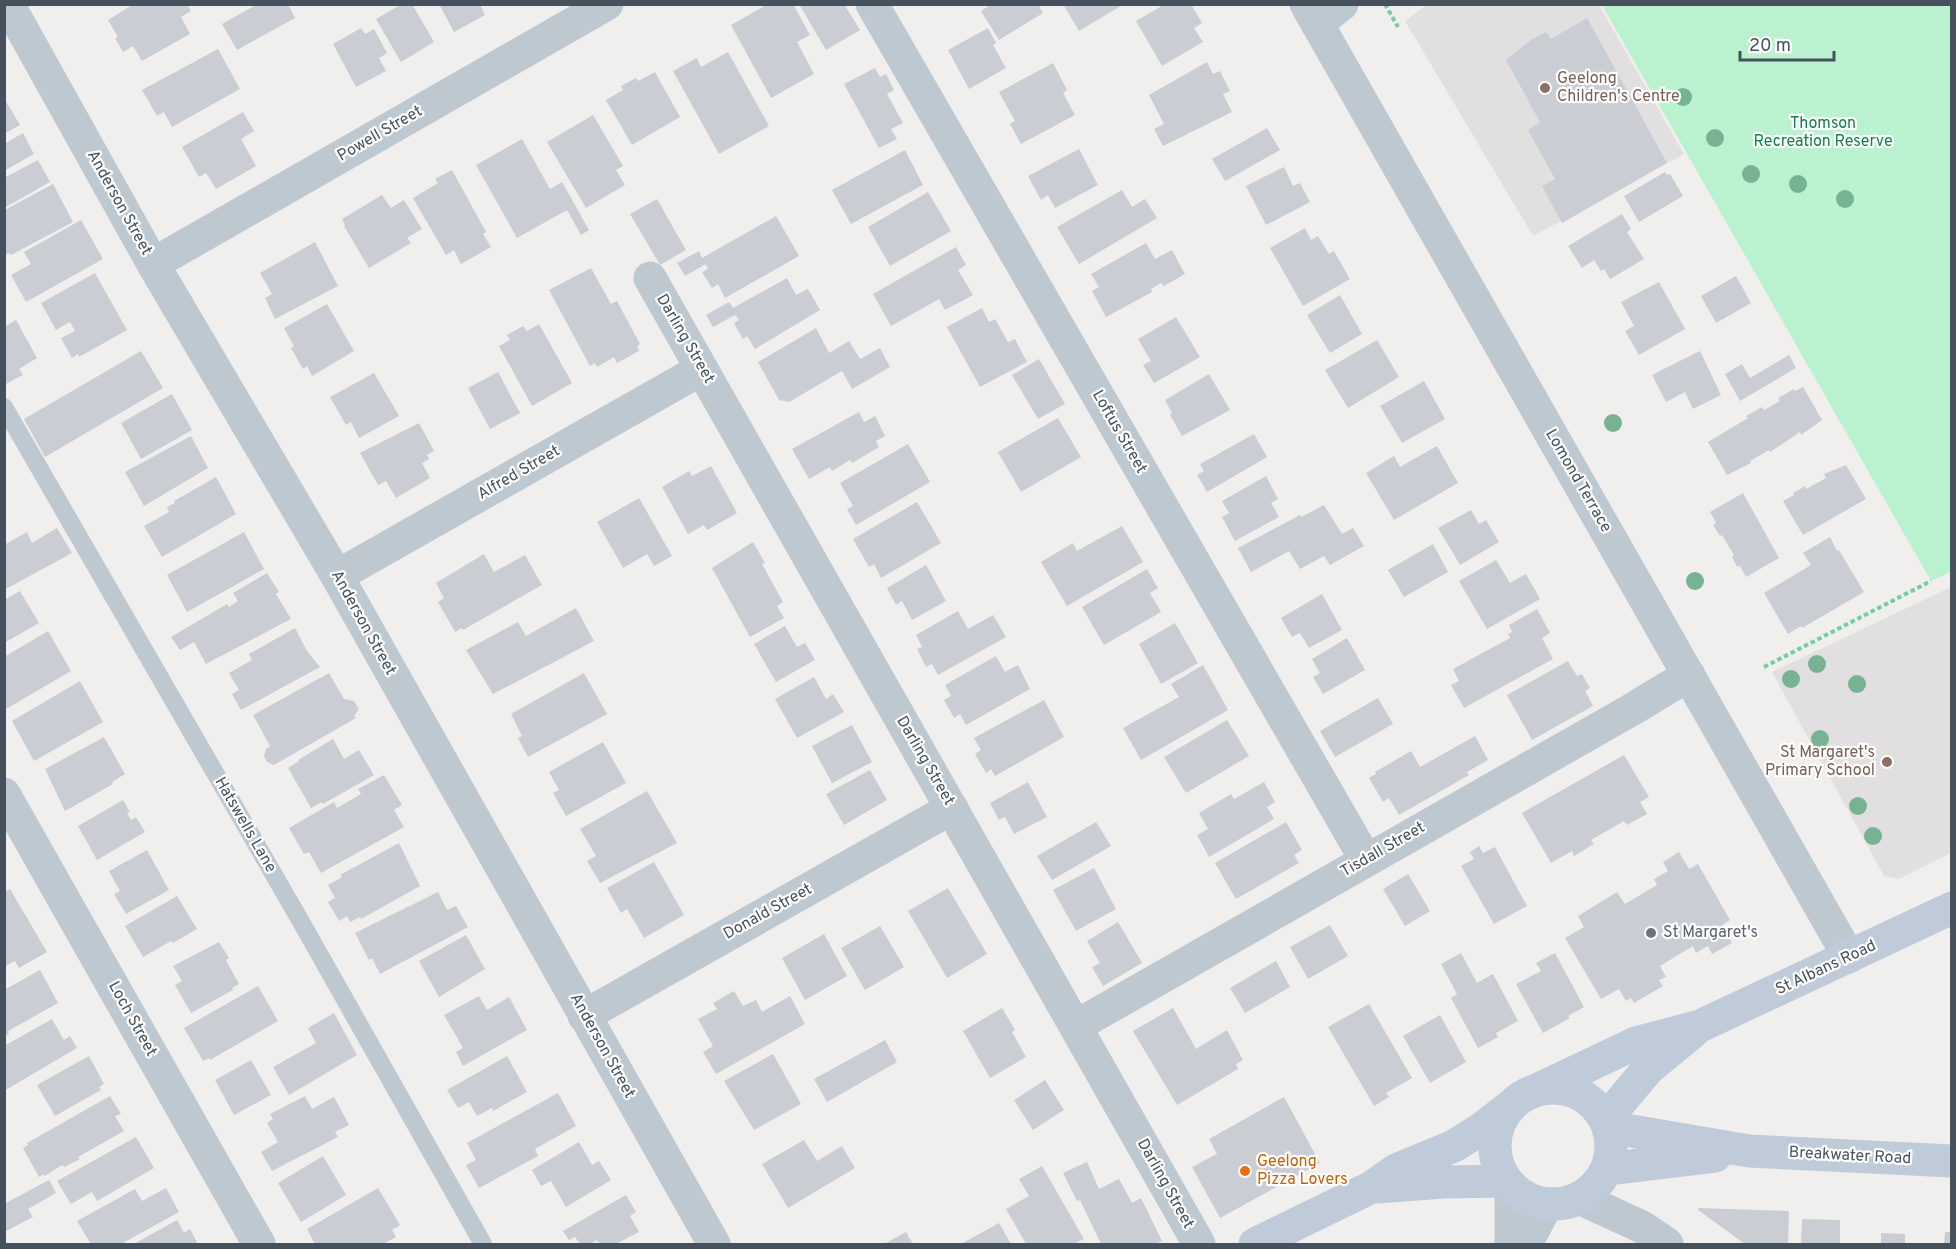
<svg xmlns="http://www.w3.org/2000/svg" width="1956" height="1249" font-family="Overpass,sans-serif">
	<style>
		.education { fill: #e2dfe0 }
		.green { fill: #baf1ce }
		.building { fill: #cacdd3 }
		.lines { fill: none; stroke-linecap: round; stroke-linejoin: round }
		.path { stroke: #70d0a0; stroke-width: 4; stroke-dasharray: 4.5 3; stroke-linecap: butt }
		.lane { stroke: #bdc8d1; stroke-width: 18 }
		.street { stroke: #bdc8d1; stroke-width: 33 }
		.secondary { stroke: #bfcbd8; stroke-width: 33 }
		.tree { fill: #77b293 }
		.education-dot { fill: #8d6e63; stroke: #fff; stroke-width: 2 }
		.worship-dot { fill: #6b7280; stroke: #fff; stroke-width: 2 }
		.food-dot { fill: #e8710a; stroke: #fff; stroke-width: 2 }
		.labels { text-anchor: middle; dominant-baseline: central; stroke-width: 4.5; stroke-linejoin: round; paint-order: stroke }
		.education-label { font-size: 16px; fill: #785e54; stroke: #fff; text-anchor: start }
		.park-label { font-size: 16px; fill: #138049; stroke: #fff }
		.street-label { font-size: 16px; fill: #45515c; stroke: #fff }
		.worship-label { font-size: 16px; fill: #5b616d; stroke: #fff; text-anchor: start }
		.food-label { font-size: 16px; fill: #c56008; stroke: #fff; text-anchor: start }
	</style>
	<rect width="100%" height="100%" fill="#f1eeee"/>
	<path class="education" d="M1426,5H1599L1684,154L1533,236L1405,21Z
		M1951,587V853L1899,879L1884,876L1772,672Z"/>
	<path class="green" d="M1602,5H1951V572L1931,581Z"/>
	<path class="building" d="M134,4H165L166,6L169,4H187L191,11L181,17L190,34L142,61L133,46L123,52L115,38L118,37L108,20Z
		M258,4H288L295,18L237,50L222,24Z
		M402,4H412L434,42L401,62L376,19Z
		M439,4H480L485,15L454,32Z
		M768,4H793L810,35L797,42L814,74L771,98L731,25Z
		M799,4H844L860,30L826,50Z
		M992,4H1038L1043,13L999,40L981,11Z
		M1063,4H1124L1079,31Z
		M1165,4H1191L1202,23L1194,28L1203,42L1162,66L1136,21Z
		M1587,18L1667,163L1562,223L1542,186L1555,179L1528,130L1540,122L1506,60L1531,40L1546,32L1551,39Z
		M361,28L365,34L374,29L387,53L379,58L386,71L356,87L333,44Z
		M988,28L996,43L993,45L1006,68L969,89L948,50Z
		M218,49L240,89L172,127L164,112L157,116L142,90Z
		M728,52L769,126L719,154L673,71L697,58L701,67Z
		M1207,62L1213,74L1220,71L1230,91L1223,94L1232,112L1163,146L1154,129L1164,124L1149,95Z
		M1053,63L1067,90L1063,93L1075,115L1021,144L1010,124L1015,121L999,92Z
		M875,68L880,77L886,74L894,90L887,94L903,123L891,129L897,139L879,148L844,84Z
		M655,72L680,117L632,145L606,100L623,90L621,86L636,78L638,81Z
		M4,98L20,125L4,134Z
		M243,112L254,131L241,139L256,166L216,189L206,173L199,177L182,147Z
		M593,115L623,166L616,170L625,185L586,208L547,142Z
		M1267,128L1280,150L1225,181L1212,159Z
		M23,133L34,154L4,171V144Z
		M522,139L550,189L562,182L589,230L581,235L567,210L517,238L476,165Z
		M1079,149L1098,185L1055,208L1048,195L1041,200L1028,176Z
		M905,150L923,185L851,224L832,190Z
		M38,160L50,182L4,208V178Z
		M1284,167L1293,186L1300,183L1310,202L1266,225L1246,186Z
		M452,170L486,232L483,234L491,247L461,264L454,250L446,255L413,198L438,183L435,179Z
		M1665,172L1667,175L1670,174L1683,196L1639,222L1624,196Z
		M53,184L73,222L11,255L9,253L5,255V210Z
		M1122,190L1132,207L1145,199L1157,218L1079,264L1057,227Z
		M928,192L951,231L890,266L868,227Z
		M382,195L391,208L404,200L422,229L407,238L411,243L369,268L344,226L345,225L342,219Z
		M657,199L686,250L660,265L630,214Z
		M1622,214L1631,229L1627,232L1644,259L1610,279L1604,269L1601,271L1594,260L1582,268L1568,246Z
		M776,216L799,256L725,298L718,284L712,288L702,272L708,269L706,264L685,276L677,263L699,251L702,258Z
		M81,220L103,259L26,302L11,275L31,264L24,252Z
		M1305,228L1311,240L1318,236L1329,254L1334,251L1350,279L1303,306L1270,248Z
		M315,242L338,286L275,319L265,298L272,294L260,273Z
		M1146,243L1155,259L1172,250L1185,274L1164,286L1161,283L1151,289L1152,292L1106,317L1092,291L1099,287L1091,274Z
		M956,247L966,265L958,270L973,295L945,310L939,299L891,326L873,294Z
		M591,268L611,304L617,301L640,344L637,346L639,351L617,363L614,357L597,367L595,363L590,366L549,290Z
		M95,273L127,330L79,357L78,354L72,358L61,338L75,331L70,322L56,330L41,303Z
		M1736,276L1751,303L1716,323L1701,296Z
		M787,278L796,295L808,289L820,310L755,349L747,336L743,339L737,329L734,323L739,320L735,315L713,327L706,315L729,302L733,308Z
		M1659,282L1685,329L1639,355L1625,331L1634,326L1621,302Z
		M1340,295L1362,334L1330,353L1307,315Z
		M327,304L354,351L312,376L307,366L303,369L291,348L294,346L284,328Z
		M982,308L989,322L995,319L1008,342L1015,339L1027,362L980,387L947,327Z
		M1176,317L1200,357L1154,383L1143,365L1151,361L1138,339Z
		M16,320L37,358L19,369L23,375L4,385V327Z
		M539,324L572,383L532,406L499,346L510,340L507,335L523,326L527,331Z
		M816,328L829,353L849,341L860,359L880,348L890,367L852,389L842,371L789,402L779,400L758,362Z
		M1377,340L1399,377L1348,408L1325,370Z
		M141,351L163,388L45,457L24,419Z
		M1700,351L1721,395L1693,409L1685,392L1666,402L1652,375Z
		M1789,355L1796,368L1740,401L1725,374L1742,364L1750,378Z
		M1039,359L1065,404L1038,419L1012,375Z
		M498,372L520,413L490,429L468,388Z
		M374,373L399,416L359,438L351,422L346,425L330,397Z
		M1209,374L1230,410L1182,436L1170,415L1172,413L1165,400Z
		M1424,381L1445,419L1402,443L1380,406Z
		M1803,387L1822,420L1801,435L1800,432L1770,452L1769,450L1750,461L1751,463L1727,475L1708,442L1748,418L1746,416L1762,407L1764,410L1780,401L1778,398L1794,389L1795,391Z
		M172,394L192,430L141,459L121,423Z
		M859,412L864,422L875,416L885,436L876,441L879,447L852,463L850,460L832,471L830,467L809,479L792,449Z
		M1058,418L1081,457L1021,492L998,452Z
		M419,423L434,451L427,455L429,459L422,463L430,478L396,498L386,481L378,485L360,453Z
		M1254,434L1267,457L1207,492L1197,475L1204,471L1200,464Z
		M191,436L208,468L144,506L125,472Z
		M908,444L930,482L856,525L847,509L853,506L840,483Z
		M1437,446L1458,483L1394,520L1366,473L1394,456L1400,467Z
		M1846,465L1866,499L1803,535L1783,501L1794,495L1793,493L1805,486L1806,489L1826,478L1824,474Z
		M711,466L737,513L707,530L704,525L688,534L662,487L689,471L692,476Z
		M1266,476L1278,499L1271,503L1279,517L1235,541L1222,517L1229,513L1222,501Z
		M216,477L236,514L162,557L144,526L169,512L167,507L175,503L174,501Z
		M1743,493L1779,558L1746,577L1740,566L1737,567L1732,556L1734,555L1722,535L1720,536L1713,525L1716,523L1710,512Z
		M639,498L672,556L654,566L647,554L623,568L597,522Z
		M917,502L941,543L881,578L874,564L869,567L853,539Z
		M1324,505L1342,534L1353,528L1364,546L1330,565L1324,556L1300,569L1289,551L1251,572L1238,548L1300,515L1301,517Z
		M1471,510L1479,524L1486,520L1499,542L1460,565L1438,528Z
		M1122,526L1143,562L1067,606L1041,562L1073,543L1077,551Z
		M57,528L72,553L4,590V545L27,532L32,543Z
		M244,532L264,569L187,612L167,575Z
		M1830,537L1837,551L1839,550L1864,592L1802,628L1801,626L1788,634L1764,593L1811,565L1803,553Z
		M753,542L765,563L762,564L783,602L777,606L784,618L750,637L712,568Z
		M1433,544L1448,572L1404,597L1388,570Z
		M484,554L494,572L525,555L542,585L463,630L462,628L455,632L438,602L444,598L436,583Z
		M1496,560L1510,583L1526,574L1540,599L1487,629L1459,581Z
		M926,565L946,601L912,620L902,601L896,605L887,588Z
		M1147,569L1158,588L1150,593L1161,612L1104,645L1082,607Z
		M267,573L279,592L276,594L291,619L206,664L194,642L180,650L171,637L227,604L229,607L238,601L233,593Z
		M20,591L39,623L4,643V600Z
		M1322,594L1342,630L1309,648L1300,633L1292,637L1281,618Z
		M576,608L594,641L493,694L466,650L518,622L526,636Z
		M1537,609L1550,633L1542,638L1553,659L1464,708L1451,685L1459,681L1453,669L1510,638L1508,634L1512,632L1509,625Z
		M958,611L968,629L993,615L1006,637L938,675L932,664L926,667L917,649L922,647L916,635Z
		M1175,623L1198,663L1161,684L1139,644Z
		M785,626L797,647L805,643L815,660L776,682L754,644Z
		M295,628L307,651L320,667L241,710L232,694L239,690L229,673L252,660L249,654Z
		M48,631L71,671L6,709L4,705V657Z
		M1347,638L1365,670L1323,694L1313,677L1320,673L1312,659Z
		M996,656L1005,672L1018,665L1030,689L966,725L960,714L954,718L944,700L951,696L945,685Z
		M1568,661L1577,676L1582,674L1590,688L1585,691L1593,706L1532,740L1507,695Z
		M1203,665L1228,710L1141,760L1123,728L1179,697L1171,684Z
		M329,673L344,699L354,701L359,709L354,716L356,718L274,765L267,762L264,756L266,749L270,746L253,715Z
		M584,673L607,714L528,757L518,738L522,736L511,714Z
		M814,677L826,699L833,694L844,712L797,738L775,699Z
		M80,681L103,722L34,761L12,721Z
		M1378,698L1393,724L1335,757L1320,731Z
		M1044,700L1064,737L995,776L991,769L986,773L975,754L981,750L974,738Z
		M1227,720L1249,756L1186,793L1164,757Z
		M852,725L872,762L832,783L812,746Z
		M1475,736L1488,760L1467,772L1469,775L1399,815L1389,798L1383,802L1369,778L1376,774L1375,772L1411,751L1420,767Z
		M104,737L125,774L112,782L113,784L65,811L45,769Z
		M333,739L344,759L359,750L374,775L323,804L322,802L311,808L288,768L299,761L298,760Z
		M603,742L626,783L566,816L553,793L559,790L549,772Z
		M1624,755L1649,797L1640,802L1647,814L1627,825L1624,821L1591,840L1594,844L1574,856L1572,851L1551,863L1522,813Z
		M870,770L887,800L844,825L826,794Z
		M384,775L402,805L394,810L404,827L321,873L309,852L304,854L289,828L334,802L337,808L361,794L358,789Z
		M1028,782L1047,817L1014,834L1005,817L999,820L990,803Z
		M1264,782L1275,802L1267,807L1274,819L1209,857L1197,835L1208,829L1199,813L1231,794L1234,799Z
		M647,791L677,843L600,883L587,861L596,856L580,829Z
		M123,800L130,812L127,813L131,820L136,817L145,832L97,860L78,826Z
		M1096,822L1111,846L1052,880L1037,856Z
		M1286,822L1302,850L1294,855L1299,863L1236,899L1215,863Z
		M399,843L420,886L361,919L360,917L350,922L347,916L339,921L328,902L335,898L328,885L342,877L340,875Z
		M1479,846L1483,853L1495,847L1527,906L1494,924L1461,866L1474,859L1470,852Z
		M147,850L169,890L126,914L114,894L120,891L109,871Z
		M1679,852L1689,869L1698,864L1730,920L1722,925L1732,943L1712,954L1708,946L1696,953L1693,946L1660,966L1666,977L1659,980L1663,986L1634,1003L1631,998L1626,1001L1619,989L1601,999L1565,938L1584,927L1578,916L1617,892L1625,904L1657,885L1654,879L1668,871L1663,862Z
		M654,862L684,915L644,938L627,909L621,913L607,888Z
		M1094,868L1116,909L1076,931L1053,890Z
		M1408,874L1430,911L1405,926L1383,889Z
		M948,888L987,954L947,978L908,911Z
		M10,889L47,952L19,968L15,961L4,967V892Z
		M438,892L447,910L456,906L468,927L380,974L372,958L369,960L355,933Z
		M177,896L197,929L173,943L171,941L143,957L125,926Z
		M1118,922L1142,963L1103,986L1092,967L1100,963L1087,941Z
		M1330,925L1348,956L1308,979L1290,947Z
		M880,926L904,967L865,990L841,948Z
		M824,934L847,976L805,1000L782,958Z
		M466,935L485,969L439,997L419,961Z
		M219,942L229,958L226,960L239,984L232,988L233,990L191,1013L175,985L182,981L173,966Z
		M1461,953L1477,983L1493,974L1518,1021L1496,1033L1498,1037L1478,1048L1451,998L1457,994L1441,964Z
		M1555,953L1584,1007L1568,1016L1570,1018L1543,1033L1516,984L1541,971L1536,963Z
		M1276,961L1290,987L1245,1013L1230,988Z
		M40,970L58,1003L8,1031L9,1034L4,1037V990Z
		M258,986L278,1021L210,1060L209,1058L203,1061L184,1028Z
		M734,991L743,1006L756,1000L762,1012L790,996L805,1024L716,1074L703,1052L713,1046L698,1019L717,1009L713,1003Z
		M479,996L487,1010L509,997L527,1030L463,1066L456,1052L463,1048L444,1015Z
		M1369,1004L1412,1078L1386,1093L1389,1097L1374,1106L1328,1027Z
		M1002,1008L1015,1030L1012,1032L1026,1057L990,1078L963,1031Z
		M1173,1008L1196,1049L1227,1030L1243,1060L1236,1064L1238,1069L1177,1105L1133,1031Z
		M334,1013L357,1055L289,1095L273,1067L316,1043L308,1028Z
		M1440,1015L1466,1062L1430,1083L1403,1036Z
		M52,1019L64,1040L70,1036L77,1048L4,1091V1046Z
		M885,1040L897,1062L827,1102L814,1079Z
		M773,1054L801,1104L754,1130L724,1081Z
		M89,1056L104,1084L99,1087L101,1090L55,1116L37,1085Z
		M507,1056L527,1092L493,1111L492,1108L477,1116L469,1102L458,1108L447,1090Z
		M251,1060L271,1095L234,1115L215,1080Z
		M1045,1080L1064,1110L1033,1130L1014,1100Z
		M558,1093L576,1126L535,1149L538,1156L479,1188L466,1165L476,1160L467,1143Z
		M110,1096L121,1114L115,1116L124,1131L78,1157L80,1159L64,1167L62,1165L45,1176L44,1174L39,1177L23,1148L28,1145L27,1143Z
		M305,1096L312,1109L334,1097L349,1125L335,1132L338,1137L272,1171L261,1152L278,1142L267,1123L273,1119L270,1114Z
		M1284,1097L1320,1163L1220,1218L1192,1167L1217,1154L1209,1139Z
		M136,1137L154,1168L97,1201L92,1192L71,1204L57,1181Z
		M804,1140L817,1161L842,1146L855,1168L788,1208L762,1164Z
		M579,1142L592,1165L599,1161L611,1180L566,1207L551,1181L541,1186L532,1170Z
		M323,1156L346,1195L301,1222L278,1183Z
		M1087,1162L1099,1189L1119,1179L1132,1203L1141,1198L1162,1241L1155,1244H1101L1080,1200L1077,1201L1063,1173Z
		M1042,1166L1084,1239L1073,1244H1026L1006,1209L1029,1196L1019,1179Z
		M49,1180L56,1193L28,1209L33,1217L4,1232V1204Z
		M166,1188L179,1212L121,1244H91L77,1221L135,1189L142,1201Z
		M378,1188L400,1225L392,1230L396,1237L383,1244H315L307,1229Z
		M626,1195L636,1212L630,1216L639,1232L616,1244H600L597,1240L590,1244H580L575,1237L569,1240L563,1231Z
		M1698,1208L1789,1211L1788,1244H1745L1698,1210Z
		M1802,1219L1840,1220V1244H1801Z
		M177,1220L184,1233L190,1229L198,1244H134Z
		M999,1223L1011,1244H961Z
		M906,1232L913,1244H884Z
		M1945,1232H1952V1244H1944Z
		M1881,1233L1905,1234V1244H1881Z"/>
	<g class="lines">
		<path class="path" d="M1385,4L1398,27
			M1764,667L1931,581"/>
		<path class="lane" d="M4,407L304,927L483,1244"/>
		<path class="street" d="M8,4L153,264L337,576L714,1244
			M872,4L1366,860
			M1306,4L1849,957
			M1317,24L1342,4
			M153,264L607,4
			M650,278L1199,1244
			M337,576L702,369
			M4,794L259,1244
			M584,1016L952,808
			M1076,1026L1631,710L1689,675
			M1511,1186V1244
			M1579,1198L1642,1227L1667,1244
			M1526,1244L1547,1204"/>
		<path class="secondary" d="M1495 1146a58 58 0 1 1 116 0a58 58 0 1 1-116 0Z
			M1537,1090L1636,1043L1700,1026L1952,908
			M1605,1120L1648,1069L1694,1031
			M1608,1127L1749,1151L1952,1161
			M1607,1169L1715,1156
			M1377,1187L1444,1182L1507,1181
			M1255,1244L1372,1187L1396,1170L1454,1146L1481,1129L1508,1108"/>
	</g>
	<g class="tree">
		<circle cx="1683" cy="97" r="9"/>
		<circle cx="1715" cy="138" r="9"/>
		<circle cx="1751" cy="174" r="9"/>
		<circle cx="1798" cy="184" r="9"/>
		<circle cx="1845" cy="199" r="9"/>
		<circle cx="1613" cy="423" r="9"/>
		<circle cx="1695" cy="581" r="9"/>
		<circle cx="1817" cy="664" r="9"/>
		<circle cx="1791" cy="679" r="9"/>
		<circle cx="1857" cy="684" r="9"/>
		<circle cx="1820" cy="739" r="9"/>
		<circle cx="1858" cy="806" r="9"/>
		<circle cx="1873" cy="836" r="9"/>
	</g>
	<g class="education-dot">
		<circle cx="1545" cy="88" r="6"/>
		<circle cx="1887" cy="762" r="6"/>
	</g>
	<circle class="worship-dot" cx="1651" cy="933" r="6"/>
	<circle class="food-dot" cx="1245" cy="1171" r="6"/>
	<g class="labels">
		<g class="education-label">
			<text x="1557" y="79">Geelong<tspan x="1557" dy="18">Children's Centre</tspan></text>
			<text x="1875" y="753" text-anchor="end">St Margaret's<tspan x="1875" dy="18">Primary School</tspan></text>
		</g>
		<g class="park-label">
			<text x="1823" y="124">Thomson<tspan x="1823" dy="18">Recreation Reserve</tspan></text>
		</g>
		<g class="street-label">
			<text transform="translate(380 134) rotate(-30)">Powell Street</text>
			<text transform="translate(119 203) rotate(61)">Anderson Street</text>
			<text transform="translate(685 339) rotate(60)">Darling Street</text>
			<text transform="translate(1119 432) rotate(60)">Loftus Street</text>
			<text transform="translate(519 473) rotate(-30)">Alfred Street</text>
			<text transform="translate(1578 481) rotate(60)">Lomond Terrace</text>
			<text transform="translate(363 623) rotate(61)">Anderson Street</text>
			<text transform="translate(925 761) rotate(60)">Darling Street</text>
			<text transform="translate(245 825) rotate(60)">Hatswells Lane</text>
			<text transform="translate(1383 850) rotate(-30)">Tisdall Street</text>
			<text transform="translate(768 912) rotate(-29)">Donald Street</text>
			<text transform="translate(1826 968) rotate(-25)">St Albans Road</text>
			<text transform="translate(132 1019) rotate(61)">Loch Street</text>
			<text transform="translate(602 1046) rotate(61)">Anderson Street</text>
			<text transform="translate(1850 1156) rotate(3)">Breakwater Road</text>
			<text transform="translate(1165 1184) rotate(61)">Darling Street</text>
		</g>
		<g class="worship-label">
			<text x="1663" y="933">St Margaret's</text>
		</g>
		<g class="food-label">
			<text x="1257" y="1162">Geelong<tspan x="1257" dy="18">Pizza Lovers</tspan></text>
		</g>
	</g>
	<rect width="1956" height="1249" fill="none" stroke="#45515c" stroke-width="12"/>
	<path d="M1740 51v9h94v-9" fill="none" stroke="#45515c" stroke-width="3"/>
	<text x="1749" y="51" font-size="18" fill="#45515c" stroke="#ffffff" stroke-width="4.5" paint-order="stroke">20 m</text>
</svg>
